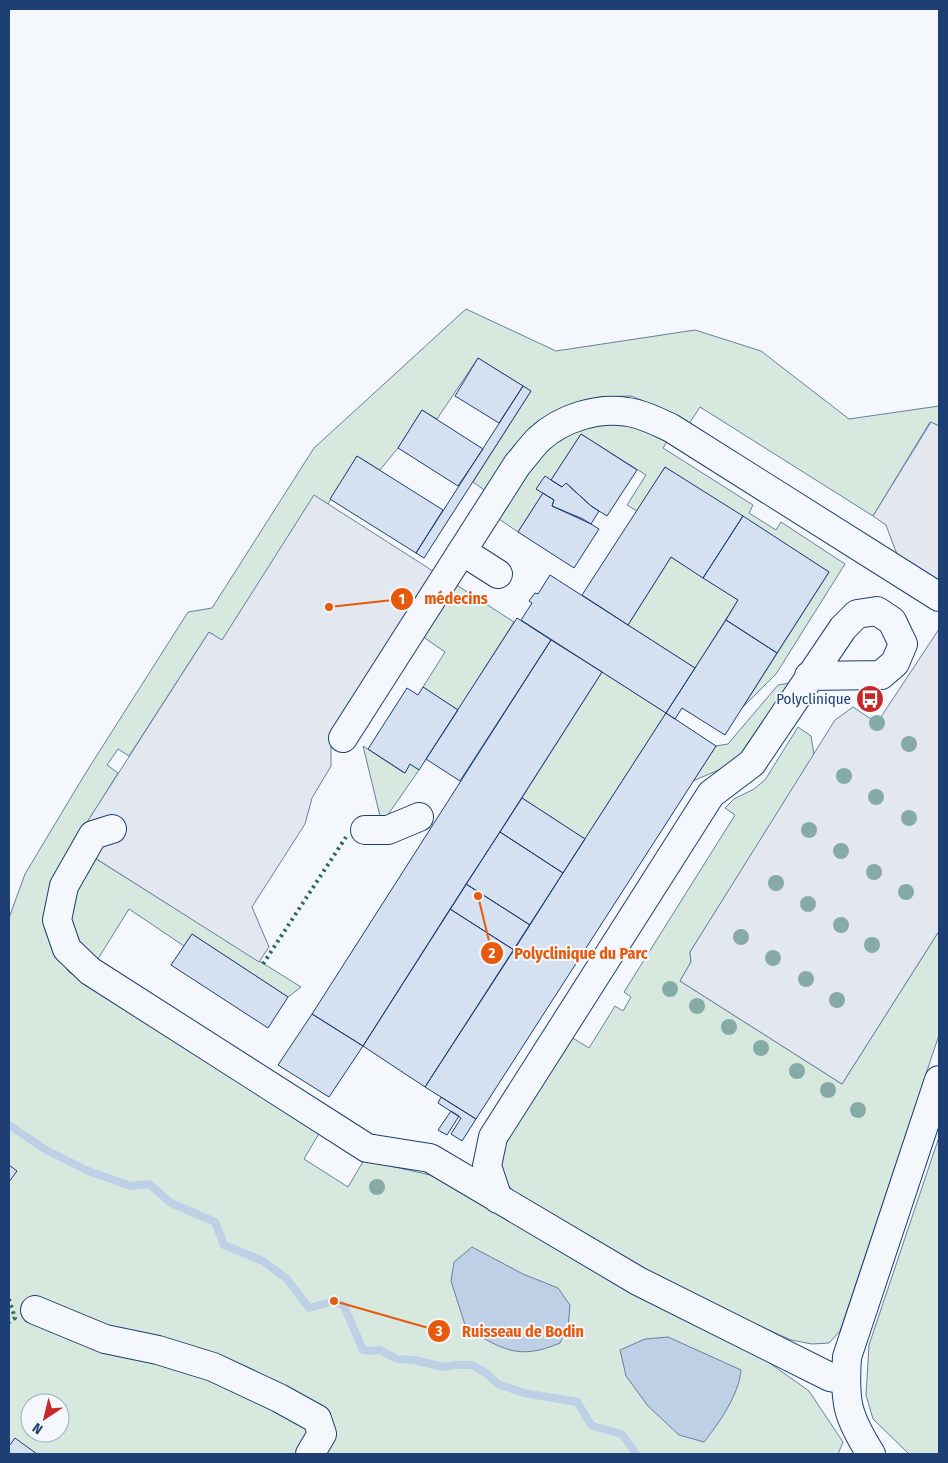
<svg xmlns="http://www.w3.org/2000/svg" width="948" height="1463" font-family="'Fira Sans Condensed',sans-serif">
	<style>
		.green { fill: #d7e8df; stroke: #687fa3; fill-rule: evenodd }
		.parking { fill: #e3e8f0; stroke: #687fa3 }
		.water { fill: #bed0e5; stroke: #687fa3 }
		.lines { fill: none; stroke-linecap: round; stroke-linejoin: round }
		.stream { stroke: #bed0e5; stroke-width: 8 }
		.building { fill: #d5e0f0; stroke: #1d3f73 }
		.minor-casing { stroke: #1d3f73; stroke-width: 30 }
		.minor { stroke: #f4f7fb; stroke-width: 28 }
		.hedge { stroke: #2c6c60; stroke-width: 4; stroke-dasharray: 2.5 4; stroke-linecap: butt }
		.tree { fill: #86aba6 }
		.labels { text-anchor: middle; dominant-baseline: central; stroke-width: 4; stroke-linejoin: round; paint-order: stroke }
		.poi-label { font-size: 15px; fill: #1d3f73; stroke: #f4f7fb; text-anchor: end }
		.leader { fill: none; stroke: #e8590c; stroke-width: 2 }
		.callout-dot { fill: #e8590c; stroke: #f4f7fb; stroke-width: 2 }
		.mark-label { font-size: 15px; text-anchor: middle; font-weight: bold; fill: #fff }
		.callout-label { font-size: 16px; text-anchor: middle; font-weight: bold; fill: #e8590c; stroke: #f4f7fb; stroke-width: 4; stroke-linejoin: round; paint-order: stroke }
	</style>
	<rect width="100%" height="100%" fill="#f4f7fb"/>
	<path class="green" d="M466,309L556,351L695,330L761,351L849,419L939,406V426L930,422L873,516L700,407L689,424L662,408L631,396L600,397L574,403L543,419L487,492L473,482L531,391L478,358L437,419L422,410L398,448L380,470L357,456L328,504L314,496L222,641L209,632L129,756L118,749L107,765L118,773L52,879L46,903L45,924L54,951L69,972L321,1130L304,1159L348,1187L364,1160L430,1175L455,1185L588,1268L757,1354L809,1391L843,1442L838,1454H9V918L25,874L85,774L188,612L212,608L314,448ZM30,1403H60V1433H30Z
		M590,423L631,425L668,440L663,448L753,505L749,513L776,530L781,522L845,564L776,674L743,707L829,572L665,467L637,511L627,505L646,475L581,434L518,532L496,517L517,477L560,436Z
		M671,557L738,600L695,668L628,625Z
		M455,584L514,622L458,710L423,687L445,652L422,636Z
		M602,672L666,713L585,839L522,798Z
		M790,683L735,763L693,781L716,746L728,744L778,685Z
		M798,727L811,736L814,755L690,952L691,962L680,981L842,1084L939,931V1035L840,1331L829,1343L812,1344L791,1340L665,1283L517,1195L506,1183L500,1167L506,1139L571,1037L589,1048L615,1006L623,1011L631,997L624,992L735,815L725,808L734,799L754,789L765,780Z
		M363,746L404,773L410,764L419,770L387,816H380Z
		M93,857L301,987L288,997L192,934L184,946L129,909L96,962L77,946L70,916L75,890Z
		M939,1137V1454H909L873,1419L866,1395L869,1345Z"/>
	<path class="parking" d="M931,422L939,426V585L898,557L886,525L873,516Z
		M314,495L436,573L331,737V766L312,798L305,824L252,907L269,947L259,962L73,844L209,632L222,640Z
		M939,629V931L842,1084L680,981L691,962L690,952L835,720L853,707L877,723Z"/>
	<path class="water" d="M472,1247L523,1274L558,1288L570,1305L568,1327L560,1343C518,1361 502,1349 466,1328L451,1281L454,1262Z
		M668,1337L741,1370C739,1395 719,1423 704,1442L679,1435L648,1406L626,1376L620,1350L645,1339Z"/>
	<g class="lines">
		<path class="stream" d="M9,1125L46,1150L88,1171L131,1186L149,1184L171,1203L215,1222L224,1245L263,1261L286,1278L309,1308L334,1301L344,1306L363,1350L371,1351L380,1350L397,1359L414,1360L443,1367L456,1365H472L486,1373L498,1384L524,1393L577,1402L592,1426L622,1434L636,1454"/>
	</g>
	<path class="building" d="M478,358L523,386L499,423L455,396Z
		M523,386L531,391L424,558L416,553Z
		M422,410L483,449L458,486L398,448Z
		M581,434L637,470L607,516L591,506L566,483L562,487L551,480Z
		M357,456L443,510L416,553L330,499Z
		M665,467L743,516L703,578L671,557L628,625L582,595Z
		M545,476L562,487L566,483L591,506L599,511L591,524L552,506L554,500L536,489Z
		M543,493L554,500L552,506L583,519L599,529L574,568L518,532Z
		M743,516L829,572L777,653L726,620L738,600L703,578Z
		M550,575L695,668L666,713L521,620L532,603L529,601L535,593L538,594Z
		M517,618L551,640L460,781L426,759Z
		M726,620L777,653L725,735L682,708L675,719L666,713Z
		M551,640L602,672L363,1046L312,1014Z
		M423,687L458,710L419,770L410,764L405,773L368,749L407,688L418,695Z
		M666,713L716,746L476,1119L425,1087Z
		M522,798L585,839L563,873L500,832Z
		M500,832L563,873L530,925L466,884Z
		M466,884L530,925L514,950L450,909Z
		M450,909L514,950L425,1087L363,1046Z
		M192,934L288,997L268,1028L171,965Z
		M312,1014L363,1046L329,1097L278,1065Z
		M441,1097L476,1119L462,1141L451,1134L461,1118L438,1103Z
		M451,1111L459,1116L447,1135L438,1130Z
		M9,1165L17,1171L9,1182Z
		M15,1438L37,1454H9V1446Z"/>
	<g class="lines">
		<g class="minor-casing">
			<path id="minor" d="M462,551L498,574
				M343,738L517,465C524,457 531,447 539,439C562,418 597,407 628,412C643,414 658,422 671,428L939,597
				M112,829L93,835L64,886L57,920L67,949L90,971L367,1148L430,1158L638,1281L830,1377L845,1380
				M365,830H388L419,817
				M498,1199L487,1166L493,1137L711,794L752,763L843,628L857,614L877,611L892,621L903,644L895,663L881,675L809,676
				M35,1310L105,1339L158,1350L213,1367L279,1398L317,1419L322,1434L310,1454
				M871,1454C847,1416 844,1402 847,1357L939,1080"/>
		</g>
		<use href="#minor" class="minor"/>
		<path class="hedge" d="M263,964L346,837
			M9,1299L15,1318L9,1322"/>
	</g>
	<g class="tree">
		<circle cx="877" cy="723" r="8"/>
		<circle cx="909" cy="744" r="8"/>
		<circle cx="844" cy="776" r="8"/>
		<circle cx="876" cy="797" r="8"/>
		<circle cx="909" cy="818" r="8"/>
		<circle cx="809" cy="830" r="8"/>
		<circle cx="841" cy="851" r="8"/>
		<circle cx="874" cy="872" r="8"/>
		<circle cx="776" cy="883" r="8"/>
		<circle cx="906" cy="892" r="8"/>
		<circle cx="808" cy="904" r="8"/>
		<circle cx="841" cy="925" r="8"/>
		<circle cx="741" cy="937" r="8"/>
		<circle cx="872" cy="945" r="8"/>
		<circle cx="773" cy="958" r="8"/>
		<circle cx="806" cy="979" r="8"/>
		<circle cx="670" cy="989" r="8"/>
		<circle cx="837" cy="1000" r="8"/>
		<circle cx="697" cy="1006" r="8"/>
		<circle cx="729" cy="1027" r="8"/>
		<circle cx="761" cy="1048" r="8"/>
		<circle cx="797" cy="1071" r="8"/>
		<circle cx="828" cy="1090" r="8"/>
		<circle cx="858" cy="1110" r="8"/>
		<circle cx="377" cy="1187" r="8"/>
	</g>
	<defs>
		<g id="bus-disc" transform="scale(1.4375)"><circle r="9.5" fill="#c62828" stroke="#f4f7fb"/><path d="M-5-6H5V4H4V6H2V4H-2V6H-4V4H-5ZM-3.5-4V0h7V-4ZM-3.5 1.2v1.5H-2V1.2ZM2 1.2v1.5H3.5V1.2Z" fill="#fff"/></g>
	</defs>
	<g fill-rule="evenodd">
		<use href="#bus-disc" x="870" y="699"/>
	</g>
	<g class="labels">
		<g class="poi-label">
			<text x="851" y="699">Polyclinique</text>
		</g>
	</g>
	<path class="leader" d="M329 607L402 599M478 896L492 953M334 1301L439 1331"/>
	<g class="callout-dot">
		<circle cx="329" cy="607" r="5"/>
		<circle cx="478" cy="896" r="5"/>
		<circle cx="334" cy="1301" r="5"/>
		<circle cx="402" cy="599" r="12"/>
		<circle cx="492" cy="953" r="12"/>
		<circle cx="439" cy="1331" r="12"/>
	</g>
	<g class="mark-label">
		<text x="402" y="604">1</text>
		<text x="492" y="958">2</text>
		<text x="439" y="1336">3</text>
	</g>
	<g class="callout-label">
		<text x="456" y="604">médecins</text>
		<text x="581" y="959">Polyclinique du Parc</text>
		<text x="523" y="1337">Ruisseau de Bodin</text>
	</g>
	<rect width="948" height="1463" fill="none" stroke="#1d3f73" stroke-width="20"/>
	<g transform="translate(45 1418) rotate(215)"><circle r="24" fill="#f4f7fb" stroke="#9eadc5"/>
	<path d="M0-4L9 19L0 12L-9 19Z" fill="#c62828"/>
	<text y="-8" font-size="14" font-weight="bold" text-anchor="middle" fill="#1d3f73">N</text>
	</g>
</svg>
